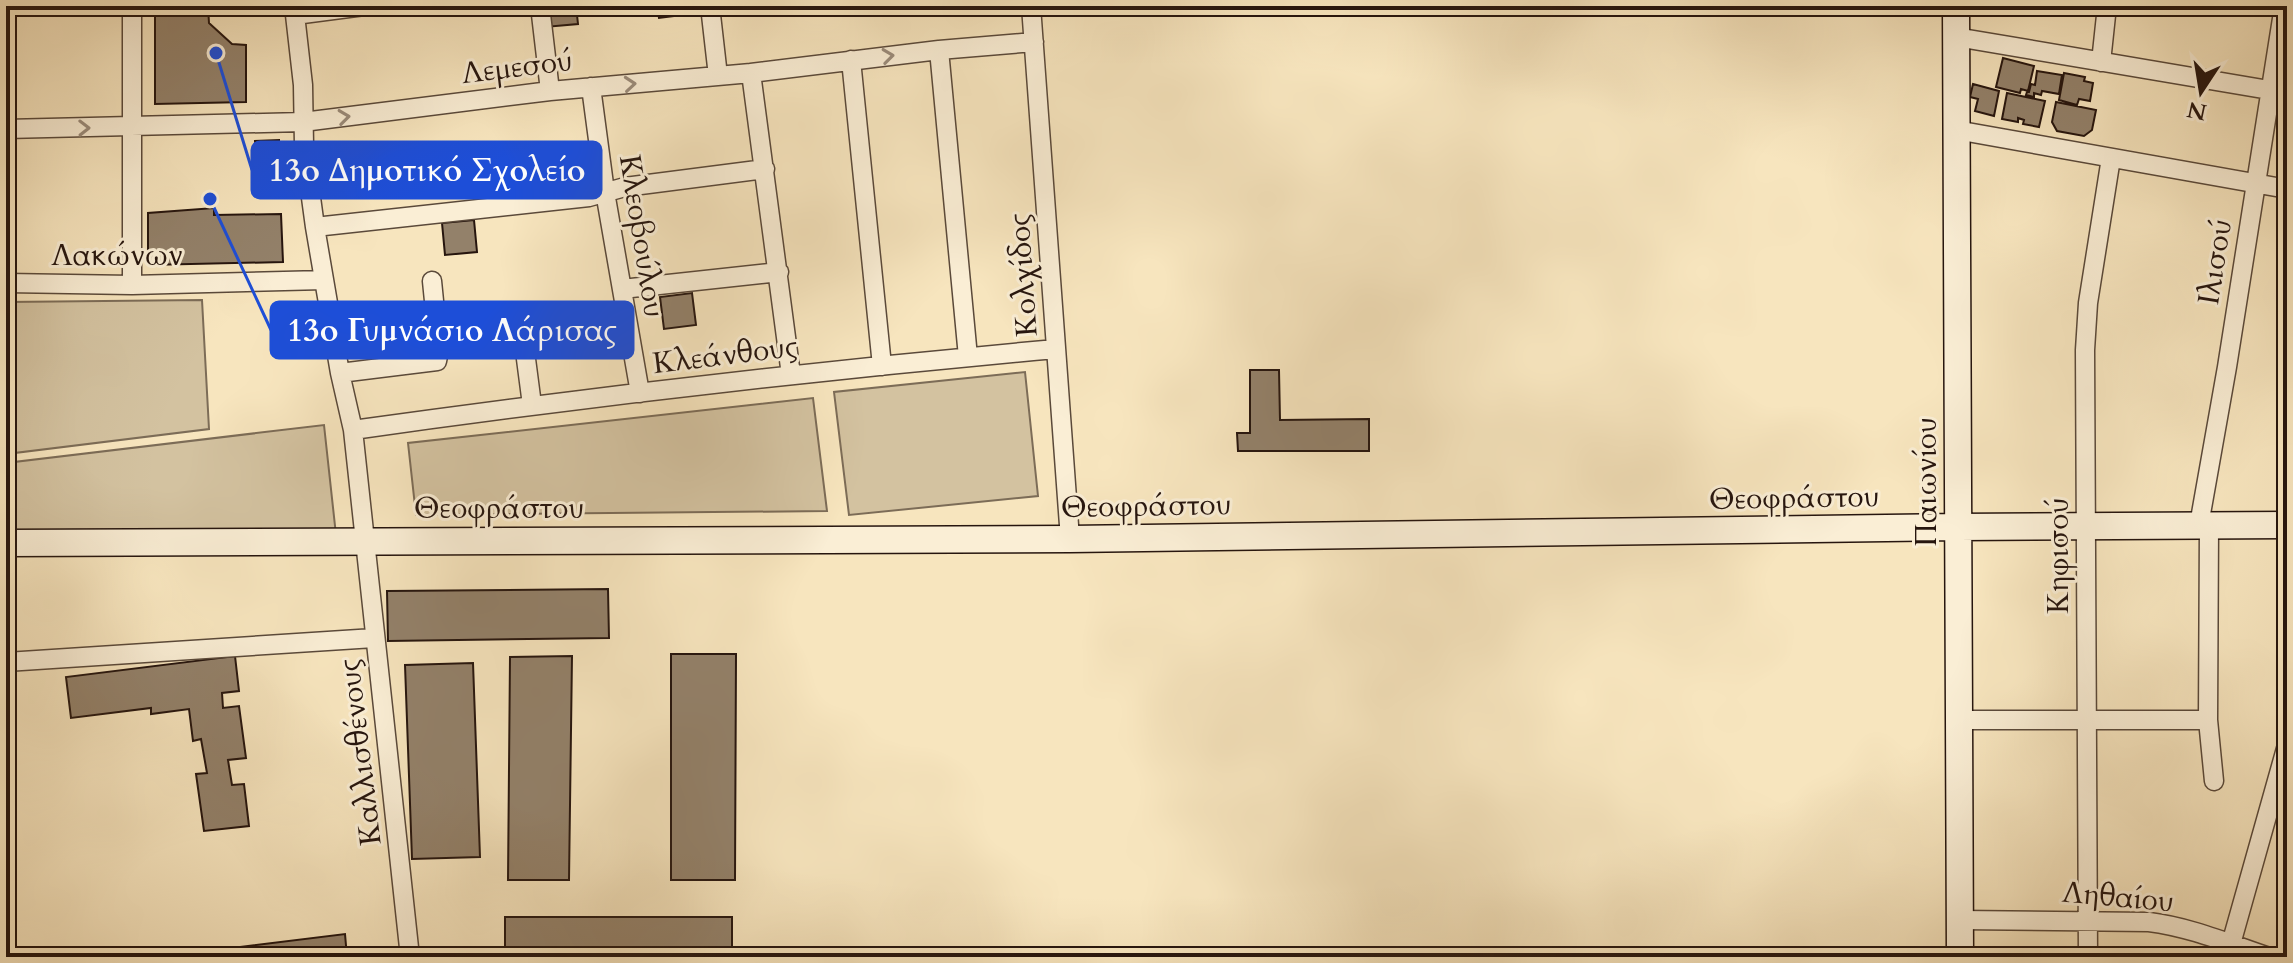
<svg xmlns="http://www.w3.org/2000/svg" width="2293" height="963" font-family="Cardo,serif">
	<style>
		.green { fill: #d3c2a0; stroke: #7c6c57; stroke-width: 2 }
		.building { fill: #93816a; stroke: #26150e; stroke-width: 2 }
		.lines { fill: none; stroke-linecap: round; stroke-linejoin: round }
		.street-casing { stroke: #5a493a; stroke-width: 21 }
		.secondary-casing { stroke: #26150e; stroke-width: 29 }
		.street { stroke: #faeed5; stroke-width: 18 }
		.secondary { stroke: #faeed5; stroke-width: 26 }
		.oneway { stroke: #9b8c7b }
		.labels { text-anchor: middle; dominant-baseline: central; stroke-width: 6; stroke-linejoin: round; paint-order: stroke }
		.street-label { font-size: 30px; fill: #26150e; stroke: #faeed5 }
		.leader { fill: none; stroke: #1d4ed8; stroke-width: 3 }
		.callout-dot { fill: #1d4ed8; stroke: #faeed5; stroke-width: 3 }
		.callout { fill: #1d4ed8; stroke: #1d4ed8; stroke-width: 3 }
		.callout-label { font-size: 32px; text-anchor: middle; font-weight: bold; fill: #fff }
	</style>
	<rect width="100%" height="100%" fill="#f7e5be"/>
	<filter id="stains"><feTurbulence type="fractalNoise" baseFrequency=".0025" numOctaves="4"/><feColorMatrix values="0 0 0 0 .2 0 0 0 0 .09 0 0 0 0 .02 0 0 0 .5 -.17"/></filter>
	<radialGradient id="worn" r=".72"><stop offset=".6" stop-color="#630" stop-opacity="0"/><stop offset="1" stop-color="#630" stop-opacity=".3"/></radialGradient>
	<path class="green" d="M202,300L209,429L6,454V302Z
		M1025,372L1038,496L849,515L834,392Z
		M813,398L827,511L416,515L408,443Z
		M324,425L336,535L6,536V463Z"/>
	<path class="building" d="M155,6H208L209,23L232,44L246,45V102L155,104Z
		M543,6H576L578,24L545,27Z
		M657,6H690L691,14L659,18Z
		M2003,58L2034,66L2028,91L2021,89L2020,93L1996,87Z
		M2037,71L2062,75L2059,94L2042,91L2041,95L2034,93V97L2026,95L2027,92H2029L2031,84L2035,85Z
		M2064,73L2085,77L2084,81L2093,83L2090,101L2079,99L2077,105L2059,100Z
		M1973,84L1999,91L1994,116L1975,111L1978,99L1970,97Z
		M2007,93L2045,101L2039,127L2023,124L2024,120L2018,118V122L2002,119Z
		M2056,102L2096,110L2092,130L2084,136L2057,131L2052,122Z
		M279,140L280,185L257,186L255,141Z
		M214,208V215L281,214L283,262L148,265V213Z
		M474,220L477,252L445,255L442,223Z
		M692,293L696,325L664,329L660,297Z
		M1250,370H1279L1280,420L1369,419V451H1238L1237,433H1250Z
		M608,589L609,638L388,641L387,591Z
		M671,654H736L735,880H671Z
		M235,656L239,691L222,693L223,708L239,706L246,758L228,760L232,785L244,784L249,826L204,831L196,774L207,773L201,739L193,741L189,709L151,714V708L71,718L66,677Z
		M572,656L569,880H508L510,657Z
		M473,663L480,857L412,859L405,665Z
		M505,917H732V957H505Z
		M345,934L347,957H160Z"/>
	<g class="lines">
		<g class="street-casing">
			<path id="street" d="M132,6V285
				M294,6L303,85L304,146L315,227L340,373L353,430L410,957
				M540,6L550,91
				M710,6L718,76
				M1031,6L1070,539
				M295,15L364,6
				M1956,37L2269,90
				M939,50L968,357
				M851,60L882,366
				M2101,62L2107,6
				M751,73L791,375
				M591,87L605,192L640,393
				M6,129L303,122L550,91L751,73L939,50L1034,42
				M1956,130L2287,189
				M315,227L589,197L625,187L765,169
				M6,283L132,285L324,280
				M622,289L779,272
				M520,313L532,405
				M340,373L437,361L439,351L432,281
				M353,430C587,397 821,370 1056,349
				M2199,525L2227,367L2284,6
				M2209,525L2208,720L2214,781
				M6,662L374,638
				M1959,720H2208
				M1960,920L2149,922C2190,927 2230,944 2269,957
				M2231,944L2287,745
				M2088,957L2085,350L2088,303L2111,158"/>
		</g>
		<g class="secondary-casing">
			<path id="secondary" d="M1956,6L1960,957
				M6,543L1070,539L1958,527L2287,525"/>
		</g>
		<use href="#street" class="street"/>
		<use href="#secondary" class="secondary"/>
	</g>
	<defs><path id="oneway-chevron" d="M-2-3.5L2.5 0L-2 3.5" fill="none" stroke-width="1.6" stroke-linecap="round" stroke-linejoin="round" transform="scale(2)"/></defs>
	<g class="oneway">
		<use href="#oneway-chevron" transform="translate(888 56) rotate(-7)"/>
		<use href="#oneway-chevron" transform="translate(630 84) rotate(-5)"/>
		<use href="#oneway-chevron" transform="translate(344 117) rotate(-7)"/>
		<use href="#oneway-chevron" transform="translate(84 128) rotate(-1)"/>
	</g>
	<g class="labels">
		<g class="street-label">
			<text transform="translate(517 67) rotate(-7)">Λεμεσού</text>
			<text transform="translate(642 236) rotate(81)">Κλεοβούλου</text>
			<text x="117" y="255">Λακώνων</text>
			<text transform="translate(2215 262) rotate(-81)">Ιλισού</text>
			<text transform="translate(1023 275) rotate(-94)">Κολχίδος</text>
			<text transform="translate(725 355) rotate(-7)">Κλεάνθους</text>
			<text transform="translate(1926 482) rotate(-90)">Παιωνίου</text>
			<text transform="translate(1794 498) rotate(-1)">Θεοφράστου</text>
			<text transform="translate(1146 506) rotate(-1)">Θεοφράστου</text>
			<text x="499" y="508">Θεοφράστου</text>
			<text transform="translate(2058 556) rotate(-90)">Κηφισού</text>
			<text transform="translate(360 752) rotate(-97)">Καλλισθένους</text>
			<text transform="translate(2118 897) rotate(5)">Ληθαίου</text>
		</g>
	</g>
	<path class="leader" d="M216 53L252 170M210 199L271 330"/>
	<g class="callout-dot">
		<circle cx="216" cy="53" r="8"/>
		<circle cx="210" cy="199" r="8"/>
	</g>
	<g class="callout">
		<rect x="252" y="142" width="349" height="56" rx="8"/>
		<rect x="271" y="302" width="362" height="56" rx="8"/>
	</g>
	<g class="callout-label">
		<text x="427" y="181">13ο Δημοτικό Σχολείο</text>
		<text x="452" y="341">13ο Γυμνάσιο Λάρισας</text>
	</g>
	<rect width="2293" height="963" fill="none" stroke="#f7e5be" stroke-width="32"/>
	<rect x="8" y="8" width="2277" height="947" fill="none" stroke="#26150e" stroke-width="4"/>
	<rect x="16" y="16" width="2261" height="931" fill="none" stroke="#26150e" stroke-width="2"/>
	<g transform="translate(2201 92) rotate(192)" stroke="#faeed5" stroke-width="6" paint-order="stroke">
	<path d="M0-6L14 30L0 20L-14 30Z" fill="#26150e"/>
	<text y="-12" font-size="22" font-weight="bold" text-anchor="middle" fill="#26150e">N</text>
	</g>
	<rect width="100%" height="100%" filter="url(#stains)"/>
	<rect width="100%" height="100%" fill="url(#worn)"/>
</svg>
